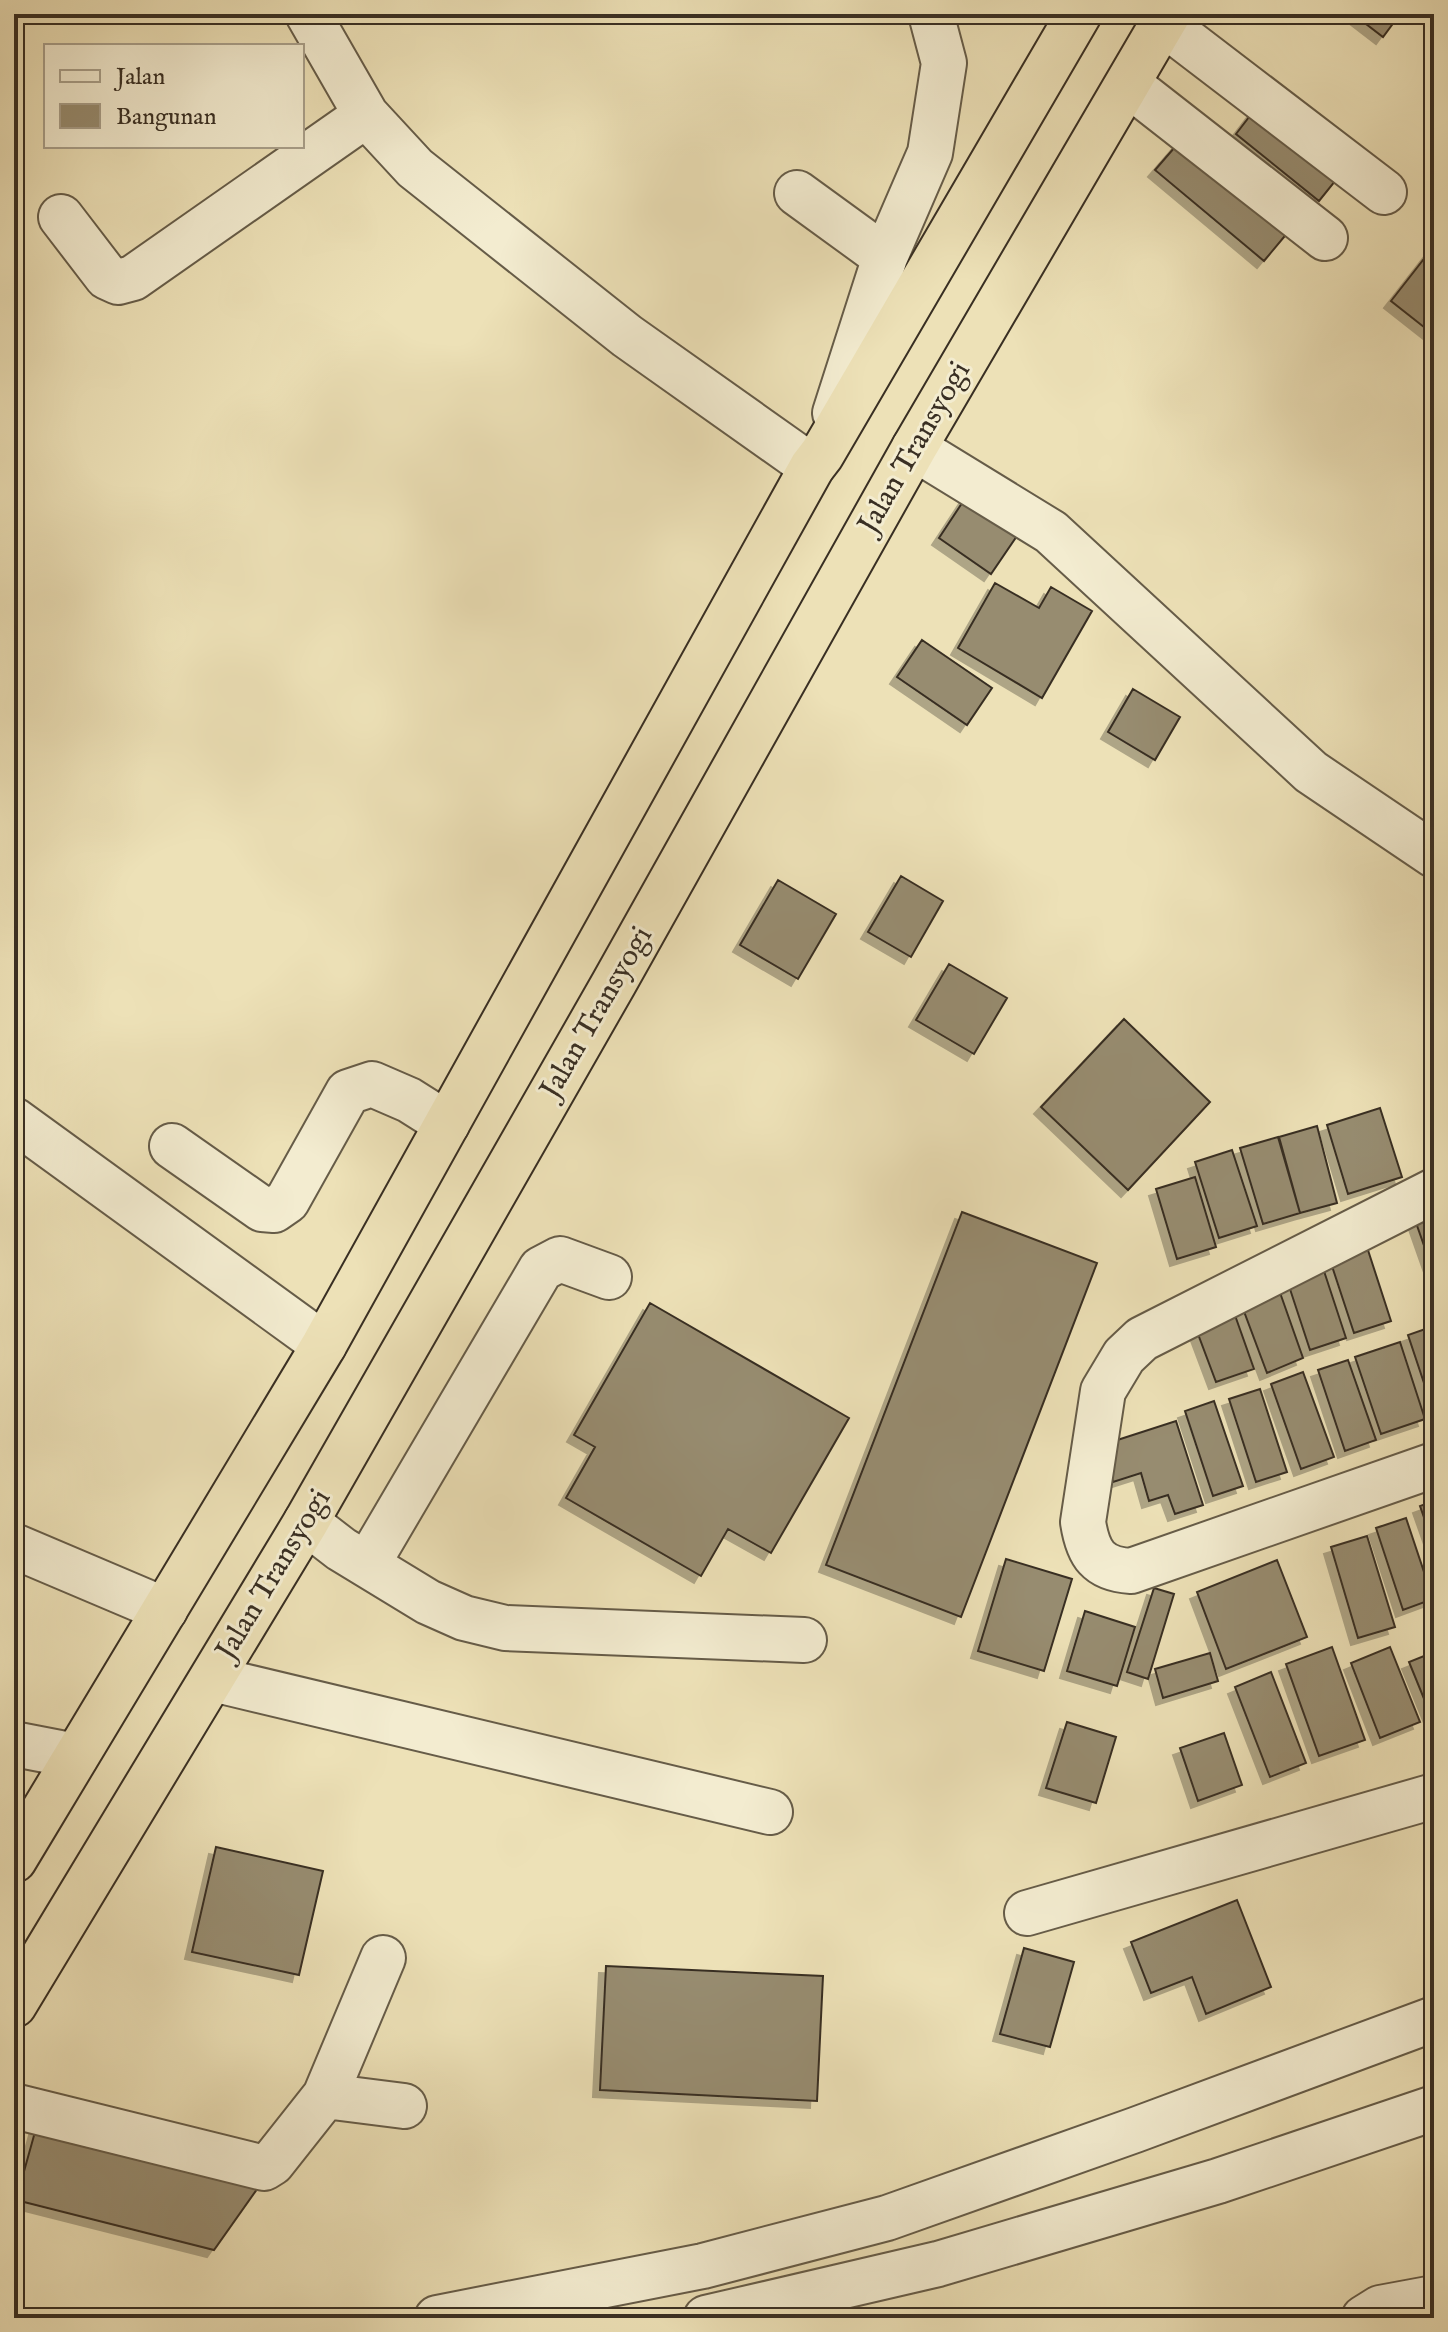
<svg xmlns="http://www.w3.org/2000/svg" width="1448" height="2332" font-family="'IM FELL English',serif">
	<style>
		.building { fill: #978c70; stroke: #392f23; stroke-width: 2; filter: url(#shadow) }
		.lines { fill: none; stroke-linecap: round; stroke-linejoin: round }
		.minor-casing { stroke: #665c48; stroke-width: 48 }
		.highway-casing { stroke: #392f23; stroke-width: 48 }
		.minor { stroke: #f3ecd0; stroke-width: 44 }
		.highway { stroke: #ede1b7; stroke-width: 44 }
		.labels { text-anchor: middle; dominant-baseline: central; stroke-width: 6; stroke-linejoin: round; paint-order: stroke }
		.street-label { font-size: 30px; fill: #392f23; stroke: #f3ecd0 }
	</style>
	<defs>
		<filter id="shadow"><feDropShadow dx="-7" dy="7" stdDeviation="0" flood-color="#0004"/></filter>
	</defs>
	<rect width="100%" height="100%" fill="#ede1b7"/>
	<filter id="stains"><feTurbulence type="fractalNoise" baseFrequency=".0025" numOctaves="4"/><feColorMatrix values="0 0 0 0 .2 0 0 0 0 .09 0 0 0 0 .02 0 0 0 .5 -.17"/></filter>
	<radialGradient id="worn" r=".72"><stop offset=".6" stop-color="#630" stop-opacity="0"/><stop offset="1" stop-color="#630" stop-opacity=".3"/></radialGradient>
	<path class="building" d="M1353,14H1400L1383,37Z
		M1256,108L1340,175L1319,201L1236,134Z
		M1181,140L1289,231L1264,261L1155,170Z
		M1434,246V335L1391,301Z
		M968,494L1021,530L991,574L939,538Z
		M995,583L1039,608L1051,587L1092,611L1042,698L958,648Z
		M922,640L992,688L967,725L897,677Z
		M1133,689L1180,717L1155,760L1108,732Z
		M901,876L943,901L911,957L868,932Z
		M778,880L836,914L798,979L740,945Z
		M949,964L1007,998L974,1054L916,1020Z
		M1124,1019L1210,1102L1128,1190L1041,1107Z
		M1380,1108L1402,1177L1348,1194L1327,1125Z
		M1317,1126L1337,1203L1300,1213L1279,1137Z
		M1278,1137L1300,1213L1263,1224L1240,1148Z
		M1232,1150L1257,1226L1219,1238L1195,1162Z
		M1195,1177L1216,1247L1177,1259L1156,1189Z
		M1434,1210V1274L1414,1217Z
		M962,1212L1097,1263L961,1617L826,1565Z
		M1366,1244L1391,1321L1354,1333L1329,1257Z
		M1323,1268L1346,1338L1310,1350L1287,1280Z
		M1277,1284L1303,1358L1267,1373L1239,1298Z
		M650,1303L849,1418L771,1553L728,1529L701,1576L566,1498L595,1447L574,1435Z
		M1231,1304L1254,1369L1216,1382L1192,1318Z
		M1434,1326V1413L1408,1335Z
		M1400,1342L1425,1419L1381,1434L1355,1357Z
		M1348,1360L1376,1440L1345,1451L1318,1370Z
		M1303,1372L1334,1457L1301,1469L1271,1384Z
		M1260,1389L1287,1472L1256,1482L1229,1399Z
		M1214,1401L1243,1486L1213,1496L1185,1411Z
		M1176,1421L1203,1505L1175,1514L1168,1495L1149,1501L1141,1473L1113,1482L1102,1445Z
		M1434,1501V1546L1420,1506Z
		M1406,1518L1433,1599L1403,1610L1376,1528Z
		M1367,1536L1395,1627L1358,1638L1331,1547Z
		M1006,1559L1072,1579L1044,1671L978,1651Z
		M1277,1560L1307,1637L1226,1669L1197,1592Z
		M1154,1588L1174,1594L1148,1679L1127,1672Z
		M1085,1611L1135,1627L1117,1686L1067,1671Z
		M1332,1647L1365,1740L1319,1756L1286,1664Z
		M1390,1647L1420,1722L1380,1738L1351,1663Z
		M1434,1652V1715L1431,1716L1409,1662Z
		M1210,1653L1218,1681L1163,1698L1155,1669Z
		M1271,1672L1306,1763L1270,1777L1235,1687Z
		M1067,1722L1116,1737L1096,1803L1046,1788Z
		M1224,1733L1242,1785L1198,1801L1180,1748Z
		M216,1847L323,1871L299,1975L192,1952Z
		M1237,1900L1271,1987L1206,2014L1192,1977L1151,1993L1131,1942Z
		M1024,1948L1074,1962L1050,2047L1000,2034Z
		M606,1966L823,1976L817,2101L600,2090Z
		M40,2114L267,2175L214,2250L16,2200Z"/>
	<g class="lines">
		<g class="minor-casing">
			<path id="minor" d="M308,14L366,115L415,168L627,336L812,467
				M1163,23L1384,192
				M1128,84L1325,238
				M797,193L885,257
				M61,217L107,277L118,282L133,278L366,115
				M835,413L885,257L930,153L944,63L931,14
				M914,448L1051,532L1311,772L1434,855
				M14,1120L324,1345
				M172,1146L262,1209L274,1210L287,1201L348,1092L372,1084L409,1100L447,1124
				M1434,1191L1142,1339L1124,1356L1103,1391L1083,1522C1088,1554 1098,1569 1131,1571L1434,1465
				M306,1522L341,1549L428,1602L464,1618L505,1628L804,1640
				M14,1546L165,1610
				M368,1563L541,1269L560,1259L609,1277
				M213,1679L770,1812
				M14,1744L76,1756
				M1027,1913L1434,1796
				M325,2096L404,2106
				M14,2106L264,2168L272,2163L325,2096L383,1958
				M437,2318L703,2266L887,2218L1135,2130L1434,2019
				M706,2318L938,2264L1218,2181L1434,2108
				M1364,2318L1380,2308L1434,2298"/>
		</g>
		<g class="highway-casing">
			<path id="highway" d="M14,1860L324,1345L812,467L822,454L1079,14
				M14,2005L306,1522L614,983L914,448L1168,14"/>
		</g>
		<use href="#minor" class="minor"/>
		<use href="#highway" class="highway"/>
	</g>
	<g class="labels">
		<g class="street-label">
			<text transform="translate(915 448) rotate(-60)">Jalan Transyogi</text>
			<text transform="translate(597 1013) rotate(-60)">Jalan Transyogi</text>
			<text transform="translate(274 1575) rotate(-59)">Jalan Transyogi</text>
		</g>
	</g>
	<rect width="1448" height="2332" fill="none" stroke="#ede1b7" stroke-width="48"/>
	<rect x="16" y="16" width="1416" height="2300" fill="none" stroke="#392f23" stroke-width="4"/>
	<rect x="24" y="24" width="1400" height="2284" fill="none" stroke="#392f23" stroke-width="2"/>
	<rect x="44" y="44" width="260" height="104" fill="#f3ecd0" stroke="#a9a08b" stroke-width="2"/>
	<rect x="60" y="70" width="40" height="12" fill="#f3ecd0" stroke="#a9a08b" stroke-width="2"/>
	<text x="116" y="84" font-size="24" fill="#392f23">Jalan</text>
	<rect x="60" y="104" width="40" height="24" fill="#978c70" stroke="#a9a08b" stroke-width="2"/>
	<text x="116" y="124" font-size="24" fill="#392f23">Bangunan</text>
	<rect width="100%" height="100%" filter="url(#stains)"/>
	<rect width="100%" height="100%" fill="url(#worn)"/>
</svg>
